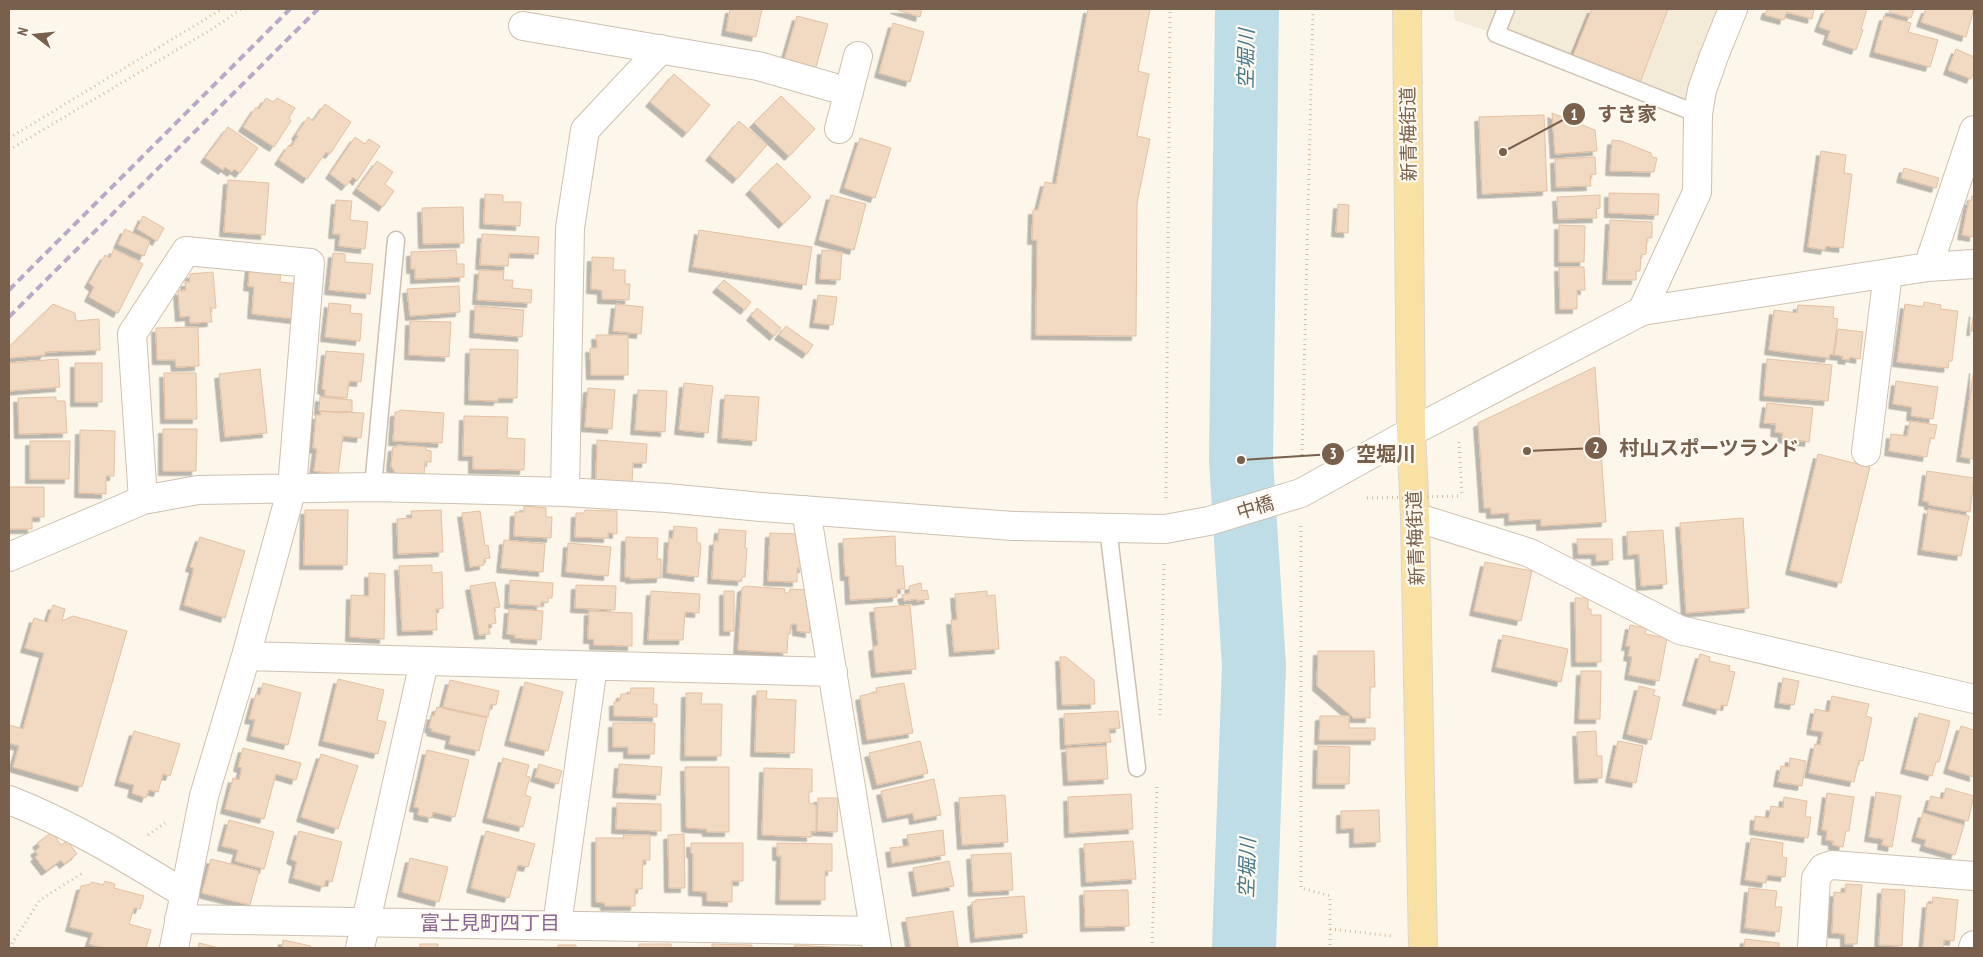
<svg xmlns="http://www.w3.org/2000/svg" width="1983" height="957" font-family="'PT Sans Narrow','Noto Sans JP',sans-serif">
	<style>
		.residential { fill: #f4ead8 }
		.lines { fill: none; stroke-linecap: round; stroke-linejoin: round }
		.river { stroke: #bedde6; stroke-width: 64 }
		.building { fill: #f2d9c2; stroke: #e4c1a2; filter: url(#shadow) }
		.service-casing { stroke: #cfc0af; stroke-width: 19 }
		.minor-casing { stroke: #cfc0af; stroke-width: 30 }
		.tertiary-casing { stroke: #cfc0af; stroke-width: 30 }
		.primary-casing { stroke: #dcd6d1; stroke-width: 30 }
		.path { stroke: #d7bda4; stroke-width: 3; stroke-dasharray: 1 4; stroke-linecap: butt }
		.service { stroke: #fff; stroke-width: 16 }
		.minor { stroke: #fff; stroke-width: 28 }
		.tertiary { stroke: #fff; stroke-width: 28 }
		.primary { stroke: #f9e1a4; stroke-width: 28 }
		.rail { stroke: #bba7c7; stroke-width: 4; stroke-dasharray: 8 5; stroke-linecap: butt }
		.path-bridge { stroke: #d7bda4; stroke-width: 3; stroke-dasharray: 1 4; stroke-linecap: butt }
		.labels { text-anchor: middle; dominant-baseline: central; stroke-width: 4.5; stroke-linejoin: round; paint-order: stroke }
		.street-label { font-size: 19px; fill: #78604d; stroke: #fffaf1 }
		.water-label { font-size: 20px; font-style: italic; fill: #47798b; stroke: #fffaf1 }
		.neighbourhood-label { font-size: 20px; fill: #886593; stroke: #fffaf1 }
		.leader { fill: none; stroke: #78604d; stroke-width: 2 }
		.callout-dot { fill: #78604d; stroke: #fffaf1; stroke-width: 2 }
		.mark-label { font-size: 15px; text-anchor: middle; font-weight: bold; fill: #fff }
		.callout-label { font-size: 20px; text-anchor: middle; font-weight: bold; fill: #78604d; stroke: #fffaf1; stroke-width: 4.5; stroke-linejoin: round; paint-order: stroke }
	</style>
	<defs>
		<filter id="shadow"><feDropShadow dx="-4.5" dy="4.5" stdDeviation="0" flood-color="#0004"/></filter>
	</defs>
	<rect width="100%" height="100%" fill="#fcf7ea"/>
	<path class="residential" d="M1454,9H1733L1698,114L1496,34L1454,20Z"/>
	<g class="lines">
		<path class="river" d="M1244,948L1254,666L1241,460L1247,9"/>
	</g>
	<path class="building" d="M730,9H762L756,37L726,31Z
		M895,9H922L920,17Z
		M1088,9H1150L1138,71L1149,74L1137,136L1150,139L1137,203L1136,336L1036,335L1037,240H1032L1033,210H1038L1045,182L1056,184Z
		M1592,9H1668L1639,85L1572,58Z
		M1767,9H1814L1812,19L1786,12L1784,20L1765,15Z
		M1826,9H1867L1861,29L1863,30L1856,50L1827,40L1830,31L1819,27Z
		M1890,9H1914L1911,18L1889,12Z
		M1926,9H1974L1966,37L1921,22Z
		M797,16L828,24L814,74L783,64Z
		M1884,16L1911,23L1908,32L1938,40L1930,67L1874,52Z
		M893,23L924,32L910,82L879,73Z
		M1956,49L1974,57V72L1971,79L1948,70Z
		M674,74L710,105L687,133L650,102Z
		M781,96L815,129L789,156L754,123Z
		M266,98L273,102L277,98L295,108L289,118L291,121L274,147L243,127L256,107L259,109Z
		M325,104L351,122L330,154L326,152L307,179L279,160L289,145L291,147L298,136L296,135L308,117L313,121Z
		M1552,113L1595,130L1597,151L1555,154Z
		M1544,115L1547,191L1482,194L1479,117Z
		M739,121L767,145L737,179L710,156Z
		M228,127L258,148L240,173L234,169L232,172L225,167L223,170L205,158Z
		M355,137L365,144L369,139L380,146L357,181L353,177L346,186L330,174Z
		M860,138L891,148L875,198L844,188Z
		M1612,140L1621,141L1651,153L1652,157L1657,158L1654,172L1610,171Z
		M1821,151L1846,155L1844,173L1852,174L1843,248L1826,246L1825,250L1808,247Z
		M1595,157L1596,174L1590,175L1591,186L1556,187L1555,159Z
		M377,161L393,172L385,184L394,191L383,207L357,189Z
		M777,163L811,197L783,224L750,190Z
		M1904,168L1939,178L1936,188L1901,178Z
		M228,180L269,183L265,235L224,232Z
		M1609,193L1659,194L1658,215L1609,213Z
		M485,194L503,195V202H521L520,226L484,224Z
		M831,195L866,204L854,250L819,240Z
		M1600,195V208L1596,209L1597,218L1558,219L1557,197Z
		M1972,196H1974V237L1962,235L1969,200L1971,201Z
		M336,200L352,201L350,220L368,222L365,249L339,246L340,234H333Z
		M1338,204L1349,205L1348,233L1336,232Z
		M463,207L464,243L423,244L422,208Z
		M143,216L164,228L157,241L137,229Z
		M1610,220L1652,222V238H1647L1646,254L1641,255L1640,271H1636V280H1607Z
		M1559,225L1585,226L1584,262H1559Z
		M125,229L150,241L144,256L118,244Z
		M699,230L812,247L806,285L693,267Z
		M482,234L539,237L538,254L509,253L508,266L480,265Z
		M114,249L143,264L118,313L89,297L94,287L89,283L105,255L110,258Z
		M456,250L457,264H464V277L415,279V269H411V252Z
		M822,250L842,252L840,280L820,279Z
		M333,253L345,254V262L373,264L370,294L329,290Z
		M592,257L614,258L613,270H625V284H630L629,300L602,299V290L591,289Z
		M250,265L281,268L280,282L299,284L295,319L252,314L254,287L248,286Z
		M1559,267H1584L1585,290H1577V309H1560Z
		M479,270L504,271L503,280H513L512,288L532,290L531,303L477,300Z
		M213,272L216,308H210L212,322L190,323V316L180,317L178,291L186,290L185,282H190V274Z
		M724,280L751,302L745,310L717,288Z
		M459,286L460,312L410,316L407,289Z
		M818,295L837,297L833,325L814,323Z
		M1924,302L1941,305L1940,309L1958,311L1952,361H1949L1948,368L1897,362L1905,304L1923,307Z
		M329,303L351,305L350,313L362,314L360,341L325,337Z
		M53,304L75,313L76,321L99,319L100,350L45,352V355L9,358V347Z
		M616,304L643,307L641,334L613,331Z
		M1798,305L1834,307L1833,318L1838,319L1833,355L1830,354L1829,358L1769,350L1774,310L1797,313Z
		M475,306L524,310L522,337L474,333Z
		M757,308L781,328L774,336L751,316Z
		M1974,312V331H1971Z
		M410,321L451,322L449,357L409,355Z
		M786,326L813,345L807,354L779,335Z
		M198,327L199,366L176,367L175,360H157L156,328Z
		M1838,329L1863,332L1860,359L1850,357L1849,360L1842,359L1843,356L1834,355Z
		M596,335H628V375H591L590,348H597Z
		M470,349L518,350L517,398H498V401L469,400Z
		M326,351L364,354L361,382L349,381L347,398L325,396V390L322,389Z
		M58,359L60,387L9,391V363Z
		M1767,359L1832,365L1828,401L1764,396Z
		M75,363H102V402H75Z
		M1595,367L1606,522L1541,526V519L1509,521V513L1491,514V508H1484L1478,423Z
		M260,369L267,433L225,437L219,374Z
		M1974,369V459L1961,457Z
		M164,373H196L197,419H165Z
		M1896,381L1938,387L1933,419L1911,416L1912,407L1893,404Z
		M684,383L713,386L708,433L679,430Z
		M588,388L615,390L612,429L585,427Z
		M638,390L667,391L665,432L635,430Z
		M725,395L759,397L756,441L722,438Z
		M56,397V401H65L67,433L19,434L18,398Z
		M320,397L352,400V412L343,411V413L319,411Z
		M1767,403L1813,408L1809,442L1782,438L1783,433L1775,432L1776,424L1764,423Z
		M400,410L444,413L442,443L393,441L395,412H399Z
		M321,411L364,413L361,438L343,436L338,474L314,471L317,449L313,448L316,415H321Z
		M464,416L508,417L507,438L525,439L524,470L473,469V456H463Z
		M1910,421L1937,425L1934,439L1930,438L1927,457L1889,451L1891,434L1907,436Z
		M163,429H197L196,471H163Z
		M80,430L115,431L114,476H106V494L79,493Z
		M597,440L647,444L646,463H633L632,484L596,480Z
		M30,441H70L69,479H30Z
		M397,445L426,447V450L431,451V462H425L424,475L396,474L391,466L393,447H397Z
		M1818,454L1870,467L1841,583L1790,570Z
		M1927,471L1974,478L1970,512L1929,505V502L1923,501Z
		M9,487H44V517H32V529H9Z
		M524,506L546,508V517H552L551,538L514,536L515,512H524Z
		M1928,509L1969,516L1961,556L1922,550Z
		M305,510H348L347,565H304Z
		M441,510L443,552L398,554L397,519L412,518L411,511Z
		M585,510L617,511V534L608,533V538L575,537L576,513H584Z
		M480,511L485,546L488,545L490,558L484,559V565L470,567L462,513Z
		M1743,518L1749,608L1686,613L1680,523Z
		M674,526L697,528V542L700,543L701,548L698,577L667,573L669,538L673,539Z
		M719,529L746,531L745,548H747L745,577H742V581L712,579L714,541H718Z
		M1663,530L1667,584L1641,586L1639,554L1628,555L1627,532Z
		M770,533L800,534L804,568H797V582L768,581Z
		M895,536L896,566H903L905,589H897V597L850,600L849,576H845L843,539Z
		M200,537L245,551L225,618L184,605L194,568L190,567Z
		M626,537L658,538L657,559H661V578L630,579V577H625Z
		M1577,539H1612L1613,560L1596,561V554H1578Z
		M504,540L545,544L543,572L501,568Z
		M568,543L611,547L608,576L566,572Z
		M1485,562L1532,571L1521,621L1474,611Z
		M432,565V573L442,572L443,608L436,609L437,630L402,631L399,566Z
		M369,573L385,574L384,639L350,637L351,595L369,596Z
		M510,580L553,583L552,598H548V602H541V606L509,604Z
		M495,582L500,607L494,608L496,623L488,625L490,634L479,635L470,586Z
		M921,583L922,591L927,590L929,599L917,601L916,599L904,601L902,595L910,593L909,586Z
		M576,585L616,586L615,610L575,608Z
		M746,586L785,589L784,593H789L790,589L808,590L810,633L797,631V624H791L790,634H788L787,653L738,650L742,588Z
		M651,591L700,594L699,613L685,612L683,640H648Z
		M724,591H734V631H724Z
		M987,591V596L995,595L999,649L954,652L951,620H957L955,594Z
		M1575,598H1588V609H1591V615H1601V662H1576Z
		M53,605L65,609L62,621L73,616L127,631L82,787L13,767L19,746L9,743V725L23,729L44,653L25,648L34,618L47,622Z
		M910,605L916,669L876,673L873,647L878,645L874,608Z
		M509,609L543,611L541,640L515,638V635L507,634Z
		M589,611L632,613V646L594,645V639H588Z
		M1630,625L1646,628L1645,634L1667,638L1659,681L1629,675L1632,657L1628,656L1630,646H1626Z
		M1503,635L1568,649L1561,682L1496,667Z
		M1318,651H1374L1375,687H1370V718H1354L1317,686Z
		M1700,654L1710,657L1709,661L1730,666L1729,671L1735,672L1727,706L1721,705L1720,710L1687,701Z
		M1060,657H1066L1094,680L1095,704L1062,705Z
		M1581,671H1601L1600,719H1579Z
		M1783,678L1799,681L1794,705L1779,703Z
		M338,679L384,690L377,720L386,722L378,754L323,741Z
		M450,680L499,691L496,705L491,704L488,717L443,707Z
		M525,682L563,692L548,751L509,741Z
		M263,683L301,693L288,745L251,736L255,720L249,719L256,694L260,695Z
		M904,683L913,733L867,740L860,696L877,692L876,688Z
		M1639,686L1655,690L1653,695L1660,697L1651,740L1627,734Z
		M631,688H654L653,704H657V717L614,716V702L620,701L621,694H630Z
		M757,691H767L766,699L796,700L794,753L755,752Z
		M686,693H702L701,704H722L721,756H685Z
		M1832,696L1869,704L1866,716L1872,718L1863,761L1859,760L1854,782L1809,773L1815,744L1820,745L1823,732L1811,730L1815,709L1829,712Z
		M437,707L487,718L479,751L449,744L451,736L431,731L432,729L429,728L432,715L434,716Z
		M1118,711L1120,728L1109,729L1111,742L1065,745L1064,714Z
		M1919,713L1950,721L1939,762H1936L1932,776L1905,769Z
		M1320,716H1349V728H1375V740H1319Z
		M613,723H655L654,754H628V747H613Z
		M1961,726L1974,730V777L1948,769Z
		M134,731L180,744L170,776L163,774L158,792L149,790L146,798L132,793L134,785L119,781Z
		M1596,731L1597,756H1602V778L1579,779L1577,732Z
		M920,741L928,773L877,785L869,753Z
		M1618,741L1643,746L1636,783L1610,778Z
		M1106,746L1108,779L1068,781L1066,748Z
		M1318,746L1350,747L1349,784H1317Z
		M243,748L301,763L296,780L276,774L264,819L225,809L233,778L239,780L242,768L238,767Z
		M427,750L469,760L455,817L433,812L432,818L418,815L419,808L414,807Z
		M321,754L358,766L338,829L301,817Z
		M503,758L529,765L526,776L530,777L525,795L531,797L523,827L487,818Z
		M1790,758L1806,761L1802,786L1778,782L1781,766L1789,767Z
		M539,764L562,771L558,784L535,777Z
		M619,764L662,767L660,795L617,793Z
		M685,767H729V832H707V829L688,828L686,827Z
		M764,768L812,769V792H809V803L816,805V832L811,831V837L762,835Z
		M934,779L941,815L914,820L913,813L887,818L881,791Z
		M1946,788L1974,796L1968,821L1927,810L1931,796L1943,799Z
		M1876,792L1901,796L1892,847L1882,845L1883,839L1869,837Z
		M1827,793L1854,797L1849,831H1846L1843,847L1833,845V841L1826,840L1827,831L1822,830Z
		M1131,794L1133,829L1069,833L1068,797Z
		M1005,795L1008,842L962,845L959,798Z
		M1784,797L1807,801L1805,817H1811L1808,838L1754,830L1755,816L1769,818L1771,806L1783,808Z
		M818,798H838L837,832L817,831Z
		M617,803L661,804V831L616,829Z
		M1379,810L1380,842L1354,843V828L1341,829V811Z
		M1923,813L1964,825L1955,855L1924,846L1926,840L1916,837Z
		M229,820L274,832L264,869L235,861L238,850L222,846Z
		M943,830L945,855L892,863L890,848L909,846L907,835Z
		M299,831L342,842L332,882L326,880L324,887L293,878L297,862L291,859Z
		M486,831L535,844L528,867L518,865L509,898L471,888Z
		M52,832L61,845L65,842L67,845L69,843L77,854L64,864L61,860L46,871L35,857L38,855L35,851L40,847L37,843Z
		M684,834L685,888H669L668,835Z
		M623,835H650V860H643L642,889H635V906H605V903L596,902V838H624Z
		M1751,838L1783,843L1782,857L1787,858L1785,877L1767,875L1766,883L1745,880Z
		M1133,841L1136,879L1086,882L1084,844Z
		M691,843H743V881H732V902L707,901V892L693,891V854L691,853Z
		M777,843L832,844V871H825V900H780L781,856H777Z
		M1011,853L1013,890L973,892L971,855Z
		M410,858L448,867L439,902L402,892Z
		M211,859L259,871L250,905L202,893Z
		M949,861L954,886L917,892L913,868Z
		M105,881L115,884L114,888L144,896L140,909L134,908L129,924L151,930L146,948H104L89,944L93,933L70,927L81,886L91,884L92,882L103,885Z
		M1846,884L1862,885L1857,944H1845V934L1832,933L1834,892L1845,893Z
		M1749,888L1777,891L1775,907H1782L1779,932L1745,928Z
		M1882,889L1905,890L1902,946L1879,945Z
		M1128,890L1129,926L1085,927L1084,891Z
		M1024,896L1027,933L975,938L972,902H975V900Z
		M1933,897L1958,900L1954,941L1944,940L1943,948H1923L1927,903L1932,904Z
		M953,911L958,948H911L906,918Z
		M1745,939L1779,943V948H1744Z
		M283,940L311,946L310,948H282Z
		M199,943L219,948H198Z
		M420,944H438V948H420Z
		M639,944H671V948H639Z
		M712,944L752,945V948H712Z
		M558,945H576V948H558Z
		M795,945L846,948H794Z"/>
	<g class="lines">
		<g class="service-casing">
			<path id="service" d="M1506,9L1496,34L1698,114
				M373,487L396,240
				M1108,528L1137,768"/>
		</g>
		<g class="minor-casing">
			<path id="minor" d="M523,26L758,66L849,92
				M839,129L858,56
				M1928,267L1974,130
				M1642,311L1928,267L1974,264
				M1866,452L1888,273
				M565,492L570,228L585,130L661,49
				M806,510L877,948
				M1415,517L1530,553L1680,630L1974,699
				M9,557L143,500
				M246,656L833,672
				M9,800C71,824 128,859 185,894
				M179,919L874,931
				M557,925L593,666
				M174,948L204,796L246,656L292,488L310,263L186,251L132,334L143,500L198,490L373,487L565,492L667,498L761,507L1013,526L1165,529L1209,521L1301,493L1411,432
				M360,948L424,662
				M1812,948L1816,878L1823,868L1832,865L1974,876
				M1973,948L1974,945"/>
		</g>
		<g class="tertiary-casing">
			<path id="tertiary" d="M1411,432L1642,311L1697,192L1698,114L1702,90L1714,56L1733,9"/>
		</g>
		<g class="primary-casing">
			<path id="primary" d="M1407,9L1411,432L1415,517L1423,948"/>
		</g>
		<path class="path" d="M9,138L222,9
			M9,150L217,26L241,9
			M1459,442L1462,496
			M1302,455L1313,9
			M1166,498L1170,9
			M1301,526V888L1330,896V948
			M1160,715L1164,562
			M148,835L165,823
			M1330,929L1391,936
			M9,948L40,900L84,872
			M1152,948L1157,784"/>
		<use href="#service" class="service"/>
		<use href="#minor" class="minor"/>
		<use href="#tertiary" class="tertiary"/>
		<use href="#primary" class="primary"/>
		<path class="rail" d="M9,290L290,9
			M9,317L318,9"/>
		<path class="path-bridge" d="M1367,498L1462,496"/>
	</g>
	<g class="labels">
		<g class="street-label">
			<text transform="translate(1408 134) rotate(-91)">新青梅街道</text>
			<text transform="translate(1255 507) rotate(-17)">中橋</text>
			<text transform="translate(1415 538) rotate(-92)">新青梅街道</text>
		</g>
		<g class="water-label">
			<text transform="translate(1246 59) rotate(-89)">空堀川</text>
			<text transform="translate(1247 868) rotate(-88)">空堀川</text>
		</g>
		<g class="neighbourhood-label">
			<text x="490" y="923">富士見町四丁目</text>
		</g>
	</g>
	<path class="leader" d="M1503 152L1574 114M1527 451L1596 448M1241 460L1333 454"/>
	<g class="callout-dot">
		<circle cx="1503" cy="152" r="5"/>
		<circle cx="1527" cy="451" r="5"/>
		<circle cx="1241" cy="460" r="5"/>
		<circle cx="1574" cy="114" r="12"/>
		<circle cx="1596" cy="448" r="12"/>
		<circle cx="1333" cy="454" r="12"/>
	</g>
	<g class="mark-label">
		<text x="1574" y="120">1</text>
		<text x="1596" y="453">2</text>
		<text x="1333" y="459">3</text>
	</g>
	<g class="callout-label">
		<text x="1627" y="121">すき家</text>
		<text x="1709" y="455">村山スポーツランド</text>
		<text x="1386" y="461">空堀川</text>
	</g>
	<rect width="1983" height="957" fill="none" stroke="#78604d" stroke-width="20"/>
	<g transform="translate(35 35) rotate(286)" stroke="#fffaf1" stroke-width="4" paint-order="stroke">
	<path d="M0-4L9 19L0 12L-9 19Z" fill="#78604d"/>
	<text y="-8" font-size="14" font-weight="bold" text-anchor="middle" fill="#78604d">N</text>
	</g>
</svg>
